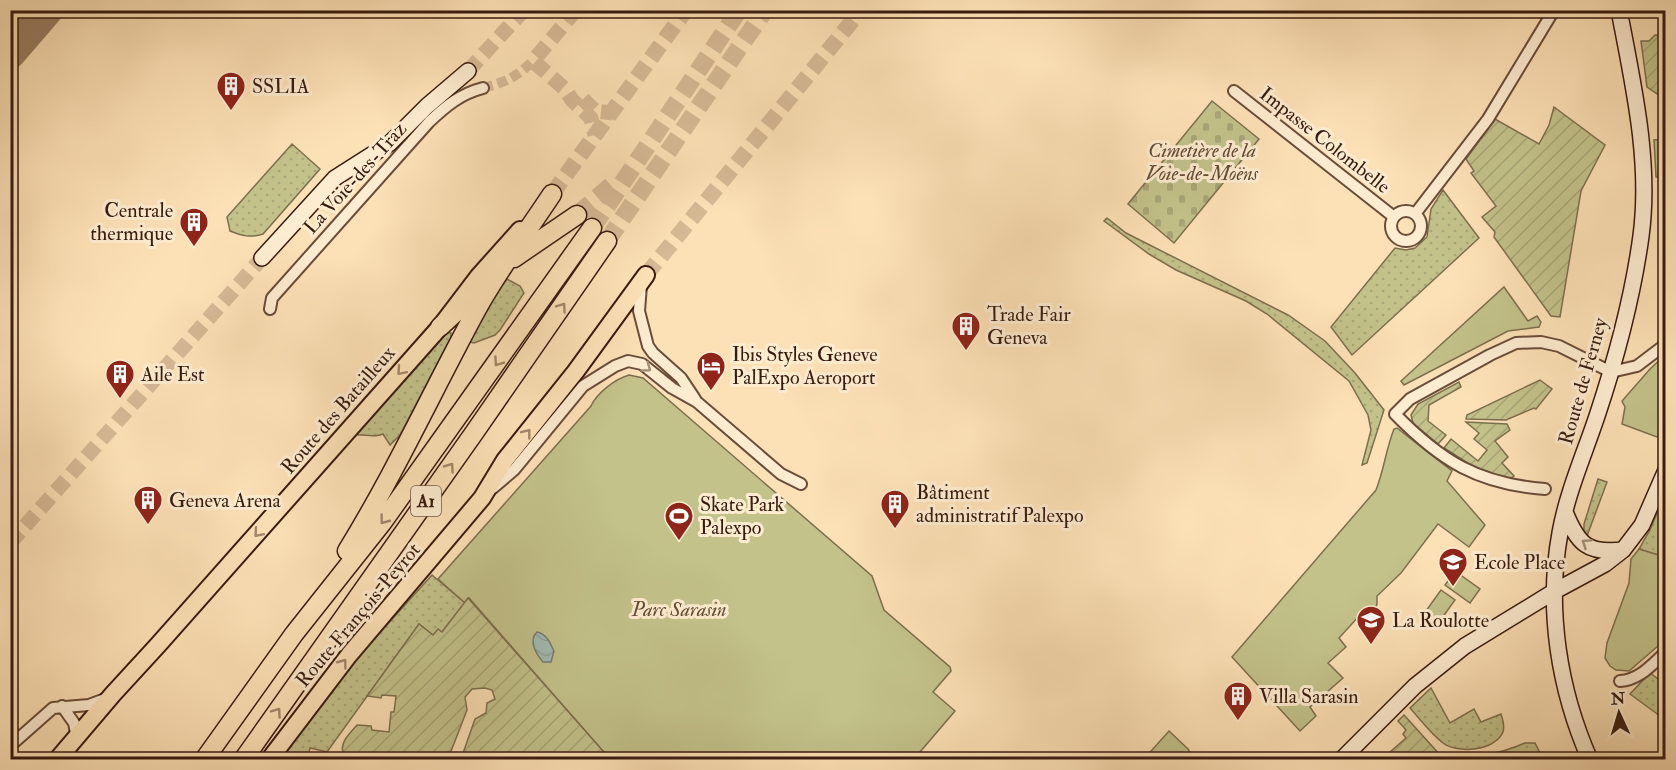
<svg xmlns="http://www.w3.org/2000/svg" width="1676" height="770" font-family="'IM FELL Double Pica',serif">
	<style>
		.grass { fill: url(#grass-dots); stroke: #7e6e4d; stroke-width: 1.5 }
		.cemetery { fill: url(#cemetery-stones); stroke: #7e6e4d; stroke-width: 1.5 }
		.park { fill: #c3c28b; stroke: #7e6e4d; stroke-width: 1.5 }
		.garden { fill: url(#garden-furrows); stroke: #7e6e4d; stroke-width: 1.5 }
		.water { fill: url(#water-waves); stroke: #777b73; stroke-width: 1.5 }
		.lines { fill: none; stroke-linecap: round; stroke-linejoin: round }
		.taxiway { stroke: #9a7e62; stroke-width: 32 }
		.street-tunnel { stroke: #d6b995; stroke-width: 10; stroke-dasharray: 10 5; stroke-linecap: butt }
		.secondary-tunnel { stroke: #d6b995; stroke-width: 15; stroke-dasharray: 15 8; stroke-linecap: butt }
		.primary-tunnel { stroke: #d6b995; stroke-width: 16; stroke-dasharray: 16 8; stroke-linecap: butt }
		.highway-tunnel { stroke: #d6b995; stroke-width: 18; stroke-dasharray: 18 9; stroke-linecap: butt }
		.street-casing { stroke: #694c39; stroke-width: 14 }
		.secondary-casing { stroke: #381a0f; stroke-width: 18 }
		.primary-casing { stroke: #381a0f; stroke-width: 20 }
		.highway-casing { stroke: #381a0f; stroke-width: 21 }
		.street { stroke: #feecd0; stroke-width: 10 }
		.secondary { stroke: #feecd0; stroke-width: 15 }
		.primary { stroke: #fde1b6; stroke-width: 16 }
		.highway { stroke: #fde1b6; stroke-width: 18 }
		.oneway { stroke: #a4876b }
		.oneway2 { stroke: #a58e79 }
		.labels { text-anchor: middle; dominant-baseline: central; stroke-width: 6; stroke-linejoin: round; paint-order: stroke }
		.shield { fill: #feecd0; stroke: #735949; stroke-width: 1.5 }
		.shield-label { font-size: 18px; font-weight: bold; fill: #381a0f }
		.poi-label { font-size: 20px; fill: #381a0f; stroke: #feecd0; text-anchor: start }
		.street-label { font-size: 20px; fill: #381a0f; stroke: #feecd0 }
		.park-label { font-size: 20px; font-style: italic; fill: #624c34; stroke: #feecd0 }
	</style>
	<defs>
		<pattern id="grass-dots" width="8" height="8" patternUnits="userSpaceOnUse" patternTransform="scale(1.5)"><rect width="8" height="8" fill="#c3c28b"/><path d="M2 2h.1M6 6h.1" fill="none" stroke="#a8a677" stroke-width="1.8" stroke-linecap="round"/></pattern>
		<pattern id="cemetery-stones" width="16" height="16" patternUnits="userSpaceOnUse" patternTransform="scale(1.5)"><rect width="16" height="16" fill="#c3c28b"/><path d="M2 7V4a2 2 0 0 1 4 0v3zM10 15v-3a2 2 0 0 1 4 0v3z" fill="#a8a677"/></pattern>
		<pattern id="garden-furrows" width="10" height="10" patternUnits="userSpaceOnUse" patternTransform="scale(1.5)"><rect width="10" height="10" fill="#c3c28b"/><path d="M-1 1l2-2M0 10L10 0M9 11l2-2" fill="none" stroke="#a8a677"/></pattern>
		<pattern id="water-waves" width="16" height="10" patternUnits="userSpaceOnUse" patternTransform="scale(1.5)"><rect width="16" height="10" fill="#a1bcb5"/><path d="M0 5q4-4 8 0t8 0" fill="none" stroke="#8ba19a"/></pattern>
	</defs>
	<rect width="100%" height="100%" fill="#fde1b6"/>
	<filter id="stains"><feTurbulence type="fractalNoise" baseFrequency=".00333" numOctaves="4"/><feColorMatrix values="0 0 0 0 .2 0 0 0 0 .09 0 0 0 0 .02 0 0 0 .5 -.17"/></filter>
	<radialGradient id="worn" r=".72"><stop offset=".6" stop-color="#630" stop-opacity="0"/><stop offset="1" stop-color="#630" stop-opacity=".3"/></radialGradient>
	<path class="grass" d="M1664,139L1666,146L1665,184L1661,182V177H1656L1654,140Z
		M292,144L320,169L263,234C251,238 242,236 230,231L227,217Z
		M1443,190L1479,238L1352,355L1331,327L1395,248L1406,250L1415,248L1427,237L1431,209Z
		M1107,218L1126,233L1288,315L1325,341L1355,373L1384,410L1367,463L1362,465L1371,430L1368,415L1349,381L1267,314L1246,301L1176,270L1149,254L1104,221Z
		M507,279L520,286L524,293L500,330L495,335L474,343L470,342V339L494,296Z
		M446,332L451,333V337L400,435L390,445L383,434C375,438 364,434 354,435Z
		M1598,479L1607,482L1587,536L1584,531V524Z
		M1665,494V558L1639,549L1650,530Z
		M432,575L465,603L442,632L433,635L419,624L327,752L310,748L307,759H298L284,755L282,759L277,760L357,658Z
		M1650,673L1665,684V708L1660,716L1630,694Z
		M1431,688L1450,723L1474,709L1481,722L1501,714C1503,720 1505,726 1503,732C1495,751 1457,754 1443,743C1431,734 1420,719 1410,708Z
		M1525,743H1535L1543,759L1438,760L1441,756C1472,759 1497,755 1525,743Z"/>
	<path class="cemetery" d="M1212,101L1259,139L1174,243L1128,204Z"/>
	<path class="park" d="M1504,287L1528,321L1537,316L1541,322L1539,327L1508,331L1404,385L1401,381Z
		M1665,355V440L1622,424L1625,407L1622,401L1650,369Z
		M629,375L643,378L872,576L884,610L950,667L951,671L933,692L955,711L920,752L929,759H610L469,598L465,603L438,579L591,406C597,393 615,379 629,375Z
		M1397,428L1452,471L1447,481L1485,525L1469,547L1438,524L1401,573L1377,596V604L1372,617L1360,615L1339,638L1346,647L1328,663L1343,678L1310,707L1316,716L1300,731L1232,657L1376,490C1384,470 1386,449 1394,429Z
		M1639,549L1665,557V640L1629,671L1616,670L1610,666L1605,658L1607,643L1629,583L1631,559Z
		M1455,571L1480,589L1470,603L1445,585Z
		M1441,590L1455,600L1437,625L1423,615Z
		M1169,731L1188,749L1194,759H1144Z"/>
	<path class="garden" d="M1655,35H1665V99L1647,87L1641,41H1649Z
		M1554,107L1605,145L1581,191L1560,317L1551,316L1494,237L1495,232L1482,217L1496,206L1471,173L1474,171L1466,159L1495,119L1539,144L1549,125Z
		M1540,380L1552,389L1536,409L1534,408L1506,420L1466,419L1467,415Z
		M1459,382L1461,387L1429,405L1428,421L1446,435L1438,444L1413,423L1411,415L1418,404Z
		M1466,422L1507,424L1510,430L1495,441L1508,457L1502,463L1514,476L1510,479L1482,472L1444,448L1451,439L1478,461L1487,450L1474,439L1479,433Z
		M468,598L610,759H461L475,719L486,713L487,703L495,699L492,690L485,688L472,689L465,697L467,710L448,759L359,760L344,756C338,744 349,734 357,725L371,726L372,730L389,732L391,712H394L396,696L382,695L381,698L367,696L419,624L433,635L438,629L442,632Z
		M1404,715L1441,756L1438,759H1382L1406,738L1403,734L1406,730L1398,721Z"/>
	<path class="water" d="M537,632C547,634 550,643 554,651L551,662H543C536,654 528,640 537,632Z"/>
	<g class="lines">
		<path class="taxiway" d="M10,53L47,10"/>
		<path class="street-tunnel" d="M483,88C506,82 516,77 533,61"/>
		<path class="secondary-tunnel" d="M576,10L533,61L565,89L572,100L591,118L595,135
			M468,71L524,10
			M583,99L595,111L613,113
			M10,543L262,258"/>
		<path class="primary-tunnel" d="M552,194L686,10
			M646,275L861,10"/>
		<path class="highway-tunnel" d="M577,215L613,184
			M592,228L739,10
			M607,241L765,10"/>
		<g class="street-casing">
			<path id="street" d="M1234,91L1394,217
				M1391 226a15 15 0 1 1 30 0a15 15 0 1 1-30 0Z
				M1415,214L1488,119L1554,10
				M641,285L639,311L648,346L653,353L681,378L695,399
				M270,309L272,298L429,122C446,106 460,94 483,88
				M493,488L514,470L583,386L615,366L628,361L642,364L672,388L697,402L781,474L801,484
				M1545,489C1478,484 1441,461 1395,414L1410,399L1490,355L1516,343L1541,342L1559,346L1611,372L1637,366L1666,344
				M1620,681C1640,680 1652,664 1666,652
				M62,706L74,723L77,738
				M10,746L53,708L89,705L105,699"/>
		</g>
		<g class="secondary-casing">
			<path id="secondary" d="M262,258L335,178L390,143L427,106L468,71
				M1565,512C1578,544 1587,554 1623,550
				M1341,760L1415,686L1465,646L1555,591L1605,564L1623,550L1642,525L1666,470
				M1590,760C1559,690 1546,609 1560,533C1567,493 1584,455 1597,416C1616,359 1633,295 1641,236C1651,161 1633,84 1619,10"/>
		</g>
		<g class="primary-casing">
			<path id="primary" d="M57,760L113,694L158,645L440,327L478,277L520,230
				M269,760L349,655L482,498L505,460L576,371L646,275"/>
		</g>
		<g class="highway-casing">
			<path id="highway" d="M514,258L577,215
				M440,327L485,285
				M347,551C395,473 433,390 477,309C499,269 527,232 552,194
				M204,760L294,634L382,523L592,228
				M243,760L474,433L607,241"/>
		</g>
		<use href="#street" class="street"/>
		<use href="#secondary" class="secondary"/>
		<use href="#primary" class="primary"/>
		<use href="#highway" class="highway"/>
	</g>
	<defs><path id="oneway-chevron" d="M-2-3.5L2.5 0L-2 3.5" fill="none" stroke-width="1.6" stroke-linecap="round" stroke-linejoin="round" transform="scale(1.5)"/></defs>
	<g class="oneway">
		<use href="#oneway-chevron" transform="translate(562 307) rotate(-55)"/>
		<use href="#oneway-chevron" transform="translate(498 362) rotate(125)"/>
		<use href="#oneway-chevron" transform="translate(401 371) rotate(131)"/>
		<use href="#oneway-chevron" transform="translate(527 433) rotate(-52)"/>
		<use href="#oneway-chevron" transform="translate(450 467) rotate(-55)"/>
		<use href="#oneway-chevron" transform="translate(384 520) rotate(127)"/>
		<use href="#oneway-chevron" transform="translate(258 533) rotate(131)"/>
		<use href="#oneway-chevron" transform="translate(343 663) rotate(-53)"/>
		<use href="#oneway-chevron" transform="translate(277 712) rotate(-55)"/>
	</g>
	<g class="oneway2">
		<use href="#oneway-chevron" transform="translate(647 368) rotate(36)"/>
		<use href="#oneway-chevron" transform="translate(1586 543) rotate(-146)"/>
	</g>
	<defs>
		<g id="building-pin" transform="scale(1.5)"><path d="M0 17L-7.5 6A9.5 9.5 0 1 1 7.5 6Z" fill="#8f2418" stroke="#feecd0"/><path d="M-4-6H4V6H1V3H-1V6H-4ZM-2.5-4.3h1.7v1.8h-1.7ZM.8-4.3h1.7v1.8H.8ZM-2.5-1h1.7V.8h-1.7ZM.8-1h1.7V.8H.8Z" fill="#fff"/></g>
		<g id="hotel-pin" transform="scale(1.5)"><path d="M0 17L-7.5 6A9.5 9.5 0 1 1 7.5 6Z" fill="#8f2418" stroke="#feecd0"/><path d="M-6-4.5h1.5V1H6V5H4.5V3h-9V5H-6ZM-4 0a1.8 1.8 0 1 1 3.6 0ZM.5 0V-2.5h3Q6-2.5 6 0Z" fill="#fff"/></g>
		<g id="stadium-pin" transform="scale(1.5)"><path d="M0 17L-7.5 6A9.5 9.5 0 1 1 7.5 6Z" fill="#8f2418" stroke="#feecd0"/><path d="M0-5a6.5 5 0 1 0 0 10a6.5 5 0 1 0 0-10ZM-3.5-1.8h7v3.6h-7Z" fill="#fff"/></g>
		<g id="school-pin" transform="scale(1.5)"><path d="M0 17L-7.5 6A9.5 9.5 0 1 1 7.5 6Z" fill="#8f2418" stroke="#feecd0"/><path d="M0-5L7-2L0 1L-7-2ZM-4 1L0 2.5L4 1V4Q0 6-4 4Z" fill="#fff"/></g>
	</defs>
	<g fill-rule="evenodd">
		<use href="#building-pin" x="231" y="86"/>
		<use href="#building-pin" x="194" y="222"/>
		<use href="#building-pin" x="966" y="326"/>
		<use href="#hotel-pin" x="711" y="366"/>
		<use href="#building-pin" x="120" y="374"/>
		<use href="#building-pin" x="148" y="500"/>
		<use href="#building-pin" x="895" y="504"/>
		<use href="#stadium-pin" x="679" y="516"/>
		<use href="#school-pin" x="1453" y="562"/>
		<use href="#school-pin" x="1371" y="620"/>
		<use href="#building-pin" x="1238" y="696"/>
	</g>
	<g class="labels">
		<rect class="shield" x="411" y="486" width="30" height="30" rx="4.5"/>
		<g class="shield-label">
			<text x="426" y="501">A1</text>
		</g>
		<g class="poi-label">
			<text x="252" y="86">SSLIA</text>
			<text x="173" y="210" text-anchor="end">Centrale<tspan x="173" dy="23">thermique</tspan></text>
			<text x="987" y="314">Trade Fair<tspan x="987" dy="23">Geneva</tspan></text>
			<text x="732" y="354">Ibis Styles Geneve<tspan x="732" dy="23">PalExpo Aeroport</tspan></text>
			<text x="141" y="374">Aile Est</text>
			<text x="916" y="492">Bâtiment<tspan x="916" dy="23">administratif Palexpo</tspan></text>
			<text x="169" y="500">Geneva Arena</text>
			<text x="700" y="504">Skate Park<tspan x="700" dy="23">Palexpo</tspan></text>
			<text x="1474" y="562">Ecole Place</text>
			<text x="1392" y="620">La Roulotte</text>
			<text x="1259" y="696">Villa Sarasin</text>
		</g>
		<g class="street-label">
			<text transform="translate(1325 140) rotate(38)">Impasse Colombelle</text>
			<text transform="translate(355 178) rotate(-48)">La Voie-des-Traz</text>
			<text transform="translate(1583 381) rotate(-74)">Route de Ferney</text>
			<text transform="translate(338 410) rotate(-49)">Route des Batailleux</text>
			<text transform="translate(358 615) rotate(-50)">Route François-Peyrot</text>
		</g>
		<g class="park-label">
			<text x="1202" y="150">Cimetière de la<tspan x="1202" dy="23">Voie-de-Moëns</tspan></text>
			<text x="679" y="609">Parc Sarasin</text>
		</g>
	</g>
	<rect width="1676" height="770" fill="none" stroke="#fde1b6" stroke-width="36"/>
	<rect x="12" y="12" width="1652" height="746" fill="none" stroke="#381a0f" stroke-width="3"/>
	<rect x="18" y="18" width="1640" height="734" fill="none" stroke="#381a0f" stroke-width="1.5"/>
	<g transform="translate(1619 713) rotate(356)" stroke="#feecd0" stroke-width="4.5" paint-order="stroke">
	<path d="M0-4.5L10 22L0 15L-10 22Z" fill="#381a0f"/>
	<text y="-9" font-size="16" font-weight="bold" text-anchor="middle" fill="#381a0f">N</text>
	</g>
	<rect width="100%" height="100%" filter="url(#stains)"/>
	<rect width="100%" height="100%" fill="url(#worn)"/>
</svg>
